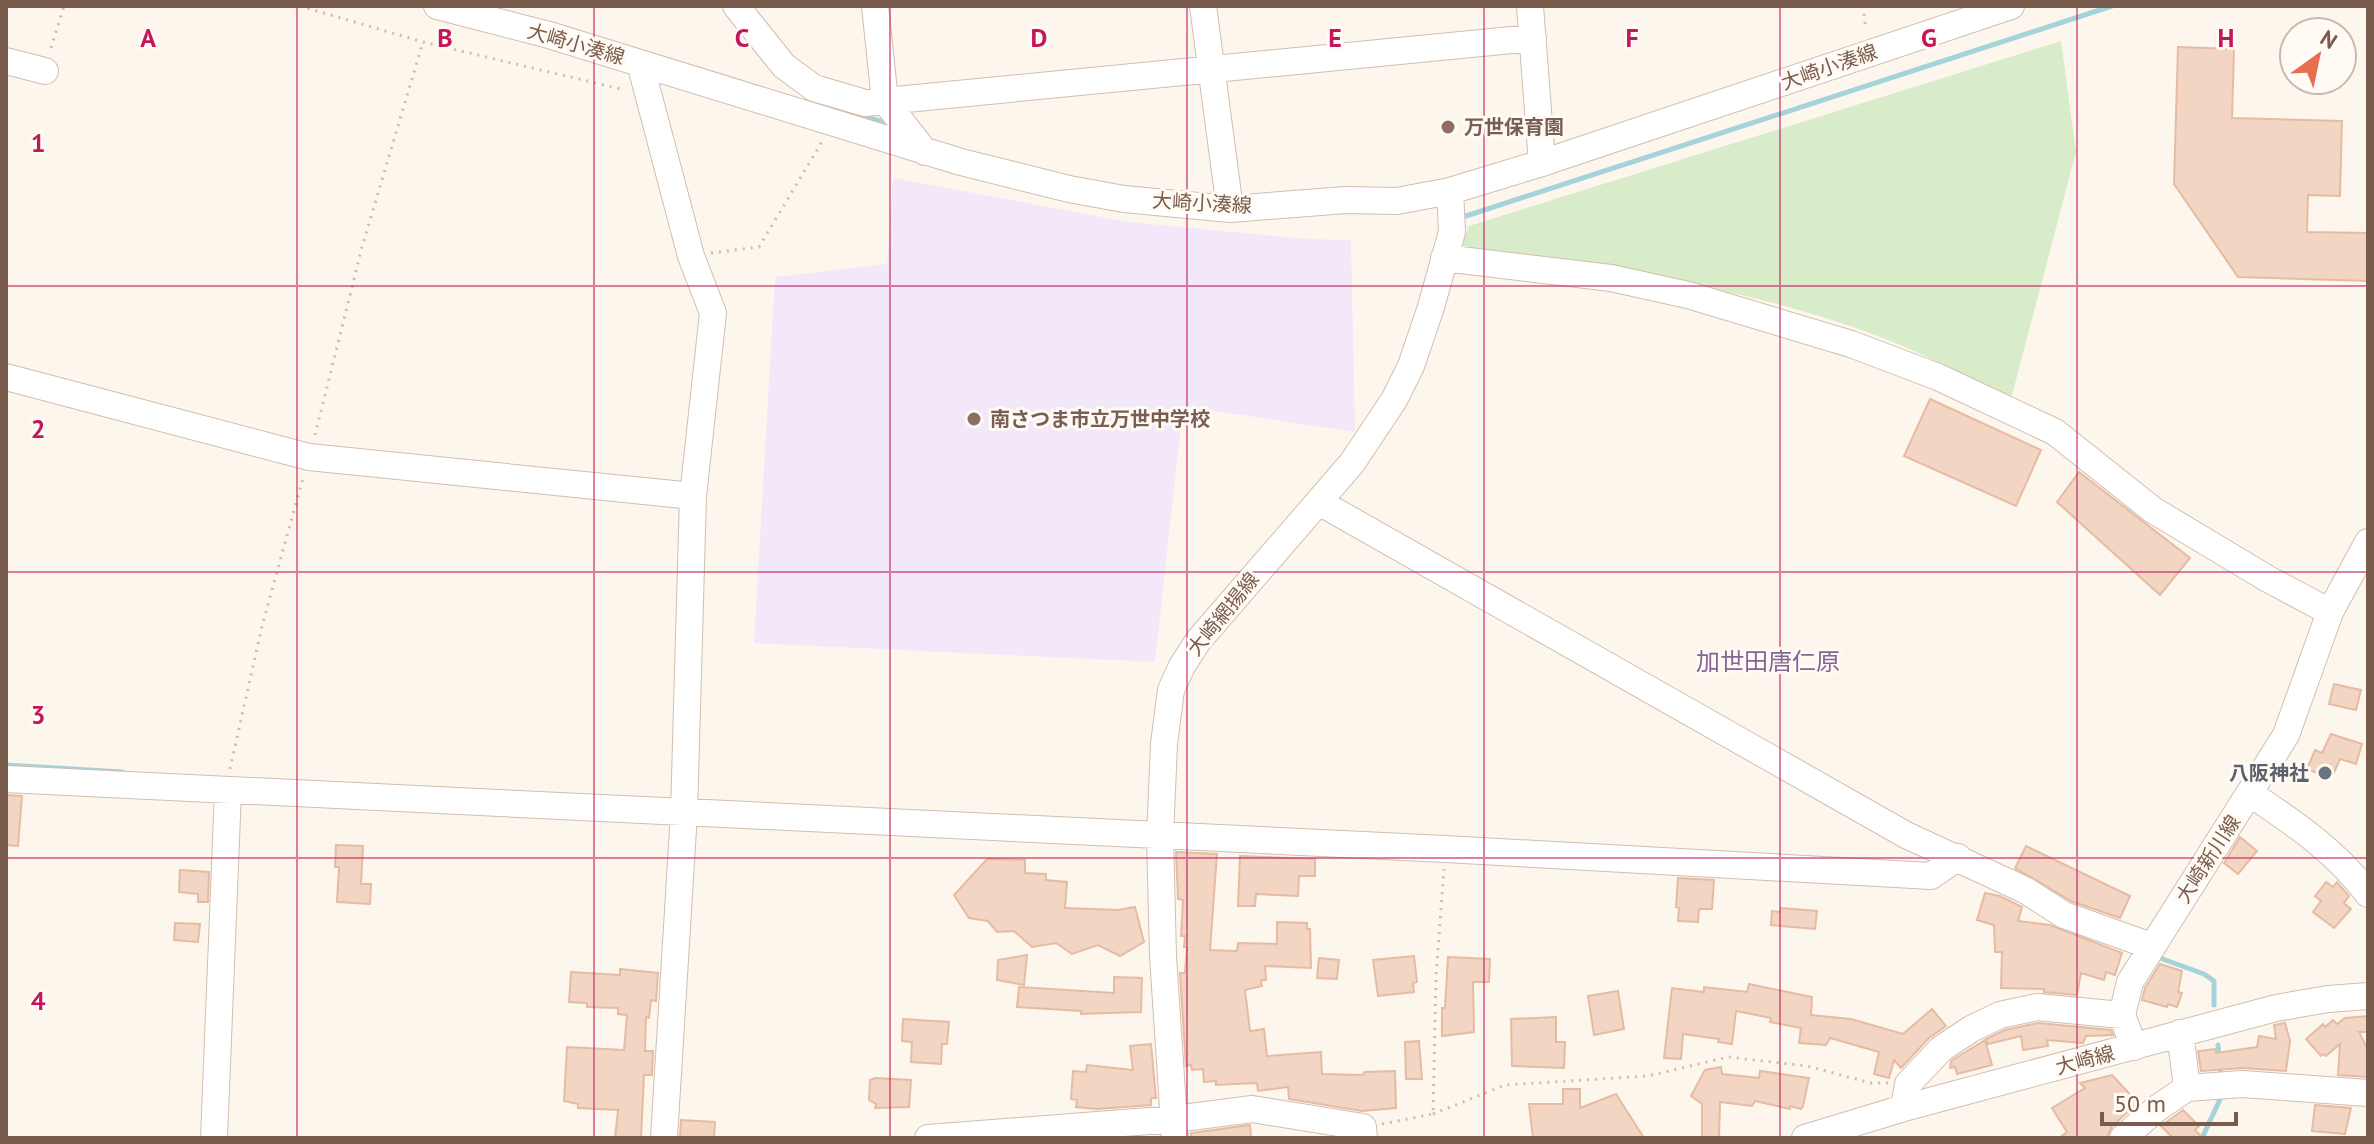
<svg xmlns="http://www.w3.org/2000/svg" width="2374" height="1144" font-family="'PT Sans','Noto Sans JP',sans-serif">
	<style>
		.education { fill: #f3e8fa }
		.green { fill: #d8ecc9 }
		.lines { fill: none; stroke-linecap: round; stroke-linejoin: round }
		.stream { stroke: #a5d3da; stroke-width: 5 }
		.building { fill: #f3d5c3; stroke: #e6bba3; stroke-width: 2 }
		.minor-casing { stroke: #d1beb0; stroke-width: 28 }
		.path { stroke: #d9b8a5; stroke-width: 3; stroke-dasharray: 2 6; stroke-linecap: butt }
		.minor { stroke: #fff; stroke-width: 26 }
		.grid { fill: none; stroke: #c2185b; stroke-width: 2; stroke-opacity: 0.55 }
		.education-dot { fill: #8d6e63; stroke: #fffaf3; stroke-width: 3 }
		.worship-dot { fill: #6b7280; stroke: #fffaf3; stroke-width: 3 }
		.labels { text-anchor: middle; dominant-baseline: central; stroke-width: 6; stroke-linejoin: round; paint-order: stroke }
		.street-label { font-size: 20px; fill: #7a5c4d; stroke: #fffaf3 }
		.education-label { font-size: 20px; font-weight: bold; fill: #785e54; stroke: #fffaf3; text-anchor: start }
		.worship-label { font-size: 20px; font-weight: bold; fill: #5b616d; stroke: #fffaf3; text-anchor: end }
		.quarter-label { font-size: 24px; fill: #846695; stroke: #fffaf3 }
		.grid-label { font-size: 26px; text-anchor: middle; font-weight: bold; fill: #c2185b; stroke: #fffaf3; stroke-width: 6; stroke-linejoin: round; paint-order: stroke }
	</style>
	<rect width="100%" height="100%" fill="#fdf6ec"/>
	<path class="education" d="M893,178L1129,222L1306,239L1351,240L1355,432L1183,406L1155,662L754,643L775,277L887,264Z"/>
	<path class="green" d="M2061,41L2076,152L2011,399C1978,383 1946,365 1912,350C1773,289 1610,270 1461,246L1469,226Z"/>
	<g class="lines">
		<path class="stream" d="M843,110L886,123
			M1466,216L2112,6
			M6,765L122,772
			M2160,958L2204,974L2214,981V1005
			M2218,1045L2221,1077
			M2202,1138L2222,1095"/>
	</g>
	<path class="building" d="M2178,47L2234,49L2232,118L2342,121L2340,196L2308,195L2307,232L2368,233V281L2238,277L2174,184Z
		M1930,399L2041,450L2016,506L1904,456Z
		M2079,472L2190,558L2160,595L2057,502Z
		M2334,684L2361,690L2356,710L2329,704Z
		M2331,734L2362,744L2356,764L2340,759L2331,779L2307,769L2315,750L2322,753Z
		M6,795L22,796L18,846L6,845Z
		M2240,837L2257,851L2238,874L2224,863Z
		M336,845L363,846L361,884H371L370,904L337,902L339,867H335Z
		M2026,846L2130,896L2120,918L2071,901L2015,868Z
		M1176,852L1217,854L1210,950L1237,951L1238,943L1277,944V922L1307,923V929H1310L1311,968L1265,966L1266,980H1261L1262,986L1245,990L1250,1031L1264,1029L1267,1056L1321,1052L1322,1074L1362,1075L1365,1072L1395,1071L1396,1108L1362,1111L1289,1099L1288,1087L1258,1091L1257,1083L1216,1085V1081L1204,1082L1203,1069L1192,1070L1191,1065L1186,1066L1180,973H1185L1187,947H1184L1185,936H1181L1183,900L1178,899Z
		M1240,856L1315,859V876H1299L1298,896L1256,894L1255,906H1238Z
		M987,859L1025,860V873L1046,874V880L1067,882L1065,908L1118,910L1135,907L1144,942L1120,956L1098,945L1072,954L1056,943L1032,947L1014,931L997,932L988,921L969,918L954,895Z
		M180,870L209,872L208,902H198V894L179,892Z
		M1678,878L1714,880L1712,909H1699L1698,922L1678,921L1679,908L1676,907Z
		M2326,882L2333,887L2337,882L2349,896L2344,903L2351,909L2334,928L2313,912L2321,901L2315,896Z
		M1985,893L2000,896L2022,907L2018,921L2050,925L2122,953L2115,975L2106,972L2104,980L2081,973L2077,995L2044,992V989L2001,988L2002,952H1995L1994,925L1977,920Z
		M1781,908L1817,911L1815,929L1771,925L1772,911L1780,912Z
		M175,923L200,924L198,942L174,940Z
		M1027,955L1024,985L997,980L998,960Z
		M1414,956L1417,982L1413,983L1414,992L1378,996L1373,960Z
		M1448,957L1490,959L1489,982H1473L1474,1032L1442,1036V1008H1445Z
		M1319,958L1339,960L1337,979L1317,978Z
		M2160,964L2182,971L2178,992L2182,993L2177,1007L2168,1004L2167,1007L2142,1000L2145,988Z
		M620,969L658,973L656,1001L651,1000L649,1018L646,1017L645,1051H653L652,1075H644L641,1138H615L618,1110L578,1108V1104L564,1101L567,1047L624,1050L627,1015L618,1014V1008L587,1007V1003L569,1002L571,972L620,975Z
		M1114,977L1142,978L1141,1012L1081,1014V1011L1017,1007L1019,987L1114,993Z
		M1749,984L1812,997L1811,1015L1851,1019L1903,1034L1932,1009L1946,1026L1929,1038L1901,1068L1894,1060L1889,1078L1874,1074L1879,1052L1830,1038L1826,1045L1799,1043L1801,1028L1770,1022L1771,1018L1736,1011L1732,1044L1718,1042L1719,1039L1683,1034L1681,1059L1664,1058L1672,988L1704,992V987L1747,992Z
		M1618,991L1624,1029L1594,1035L1588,996Z
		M2368,1016V1032H2359L2368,1050V1077L2338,1075L2340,1044L2326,1056L2324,1054L2321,1056L2306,1039L2323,1024L2325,1027L2333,1020L2337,1024L2345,1018Z
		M1556,1017V1042H1565L1564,1068L1512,1066L1511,1019Z
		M903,1019L949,1022L947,1044H942L941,1064L911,1062L912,1042L902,1041Z
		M2038,1023L2111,1030L2113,1035L2086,1036L2083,1043L2047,1040L2048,1046L2023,1050L2021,1036L1988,1044L1986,1039L2005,1030Z
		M2285,1023L2290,1041L2286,1071L2243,1068L2201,1071L2198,1051L2215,1049L2216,1053L2257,1047L2259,1036L2276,1039L2274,1025Z
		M1985,1040L1992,1065L1957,1074L1955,1067L1950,1068L1951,1061Z
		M1419,1041L1422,1079H1406L1405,1042Z
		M1151,1044L1156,1098H1151V1105L1097,1109L1076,1107L1077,1100L1071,1099L1073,1071L1086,1072L1087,1065L1133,1070L1130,1046Z
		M1721,1067L1722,1074L1759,1078L1760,1071L1809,1078L1803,1106L1801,1109L1790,1106V1109L1755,1101L1752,1106L1720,1102L1719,1138H1702V1104L1691,1096L1705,1070Z
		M2112,1075L2138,1103L2112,1126L2107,1138H2059L2067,1132L2052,1108L2085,1088L2080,1083Z
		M875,1078L911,1080L909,1107L875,1108L876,1104L869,1100L870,1080Z
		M1563,1089H1580V1108L1616,1094L1644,1138H1533L1529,1104H1563Z
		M2315,1105L2351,1108L2345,1134L2312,1131Z
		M2183,1110L2199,1126L2195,1130L2203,1138H2173L2161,1126Z
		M681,1120L715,1122L714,1138H680Z
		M1250,1125L1251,1138H1191V1133Z"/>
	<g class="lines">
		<g class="minor-casing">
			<path id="minor" d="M437,6L549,35L961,162L1069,189L1124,199L1230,209L1346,200L1397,201L1450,191L1542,163L2011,6
				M736,6L784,66L814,88L865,103L1533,38
				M875,6L885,101L925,152
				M1203,6L1230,209
				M1530,6L1542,163
				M6,61L45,71
				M640,63L691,256L713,313L693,496L684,813L664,1138
				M1444,258L1611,278L1688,295L1851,344L1938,377L2055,432L2153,510L2268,579L2330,612
				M6,377L309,457L693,496
				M1319,502L1906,835L2025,890L2064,915L2151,946
				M6,779L1445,849L1931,876L1958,857
				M2251,794C2295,824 2336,851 2368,894
				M2180,1033L2187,1088
				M2134,1047L2122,1015L2130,982L2286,735L2330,612L2368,542
				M1904,1108L1908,1084L1941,1049L1971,1029L2000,1015L2037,1007L2122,1015
				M214,1138L228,791
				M928,1138L1175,1119L1252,1109L1363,1127L1364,1138
				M1175,1138L1163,956L1160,837L1164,744L1171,690L1182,666L1198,641L1352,463L1394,400L1411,366L1431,307L1452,232L1450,191
				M1805,1138L1904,1108L2276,1008L2328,999L2368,996
				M2123,1138L2156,1109L2187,1088L2242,1084L2368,1093"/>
		</g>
		<path class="path" d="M300,6L423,42L625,90
			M1863,6L1866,30
			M51,48L64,6
			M711,253L759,247L823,140
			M315,435L362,247L423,42
			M230,769L262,626L303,478
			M1433,1114L1505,1085L1648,1076L1728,1057L1807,1066L1871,1083H1888
			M1382,1124L1433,1114L1436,977L1444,869"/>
		<use href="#minor" class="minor"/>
	</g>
	<path class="grid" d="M297,6V1138M594,6V1138M890,6V1138M1187,6V1138M1484,6V1138M1780,6V1138M2077,6V1138M6,286H2368M6,572H2368M6,858H2368"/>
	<g class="education-dot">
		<circle cx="1448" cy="127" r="8"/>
		<circle cx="974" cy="419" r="8"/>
	</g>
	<circle class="worship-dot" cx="2325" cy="773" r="8"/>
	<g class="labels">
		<g class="street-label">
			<text transform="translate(576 44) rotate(16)">大崎小湊線</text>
			<text transform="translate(1829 67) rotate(-19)">大崎小湊線</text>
			<text transform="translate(1202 203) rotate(3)">大崎小湊線</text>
			<text transform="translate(1223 614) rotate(-51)">大崎網揚線</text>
			<text transform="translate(2208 859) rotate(-57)">大崎新川線</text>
			<text transform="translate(2085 1060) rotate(-15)">大崎線</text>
		</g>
		<g class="education-label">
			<text x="1464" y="127">万世保育園</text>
			<text x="990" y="419">南さつま市立万世中学校</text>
		</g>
		<g class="worship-label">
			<text x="2309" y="773">八阪神社</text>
		</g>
		<g class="quarter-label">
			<text x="1768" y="661">加世田唐仁原</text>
		</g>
	</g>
	<g class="grid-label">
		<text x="148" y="47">A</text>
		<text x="445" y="47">B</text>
		<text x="742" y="47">C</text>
		<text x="1039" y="47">D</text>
		<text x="1335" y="47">E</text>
		<text x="1632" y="47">F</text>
		<text x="1929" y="47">G</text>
		<text x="2226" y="47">H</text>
		<text x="38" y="152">1</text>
		<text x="38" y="438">2</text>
		<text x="38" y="724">3</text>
		<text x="38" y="1010">4</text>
	</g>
	<rect width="2374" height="1144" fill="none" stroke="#7a5c4d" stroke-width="16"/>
	<g transform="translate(2318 56) rotate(33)"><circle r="38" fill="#fffaf3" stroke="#cabbb1" stroke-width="2"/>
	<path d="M0-6L14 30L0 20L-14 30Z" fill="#e76f51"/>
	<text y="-12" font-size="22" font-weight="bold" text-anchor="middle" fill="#7a5c4d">N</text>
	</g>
	<path d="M2102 1112v12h134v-12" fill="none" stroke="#7a5c4d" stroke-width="4"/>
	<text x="2114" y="1112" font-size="24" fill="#7a5c4d" stroke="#fffaf3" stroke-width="6" paint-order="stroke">50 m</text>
</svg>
